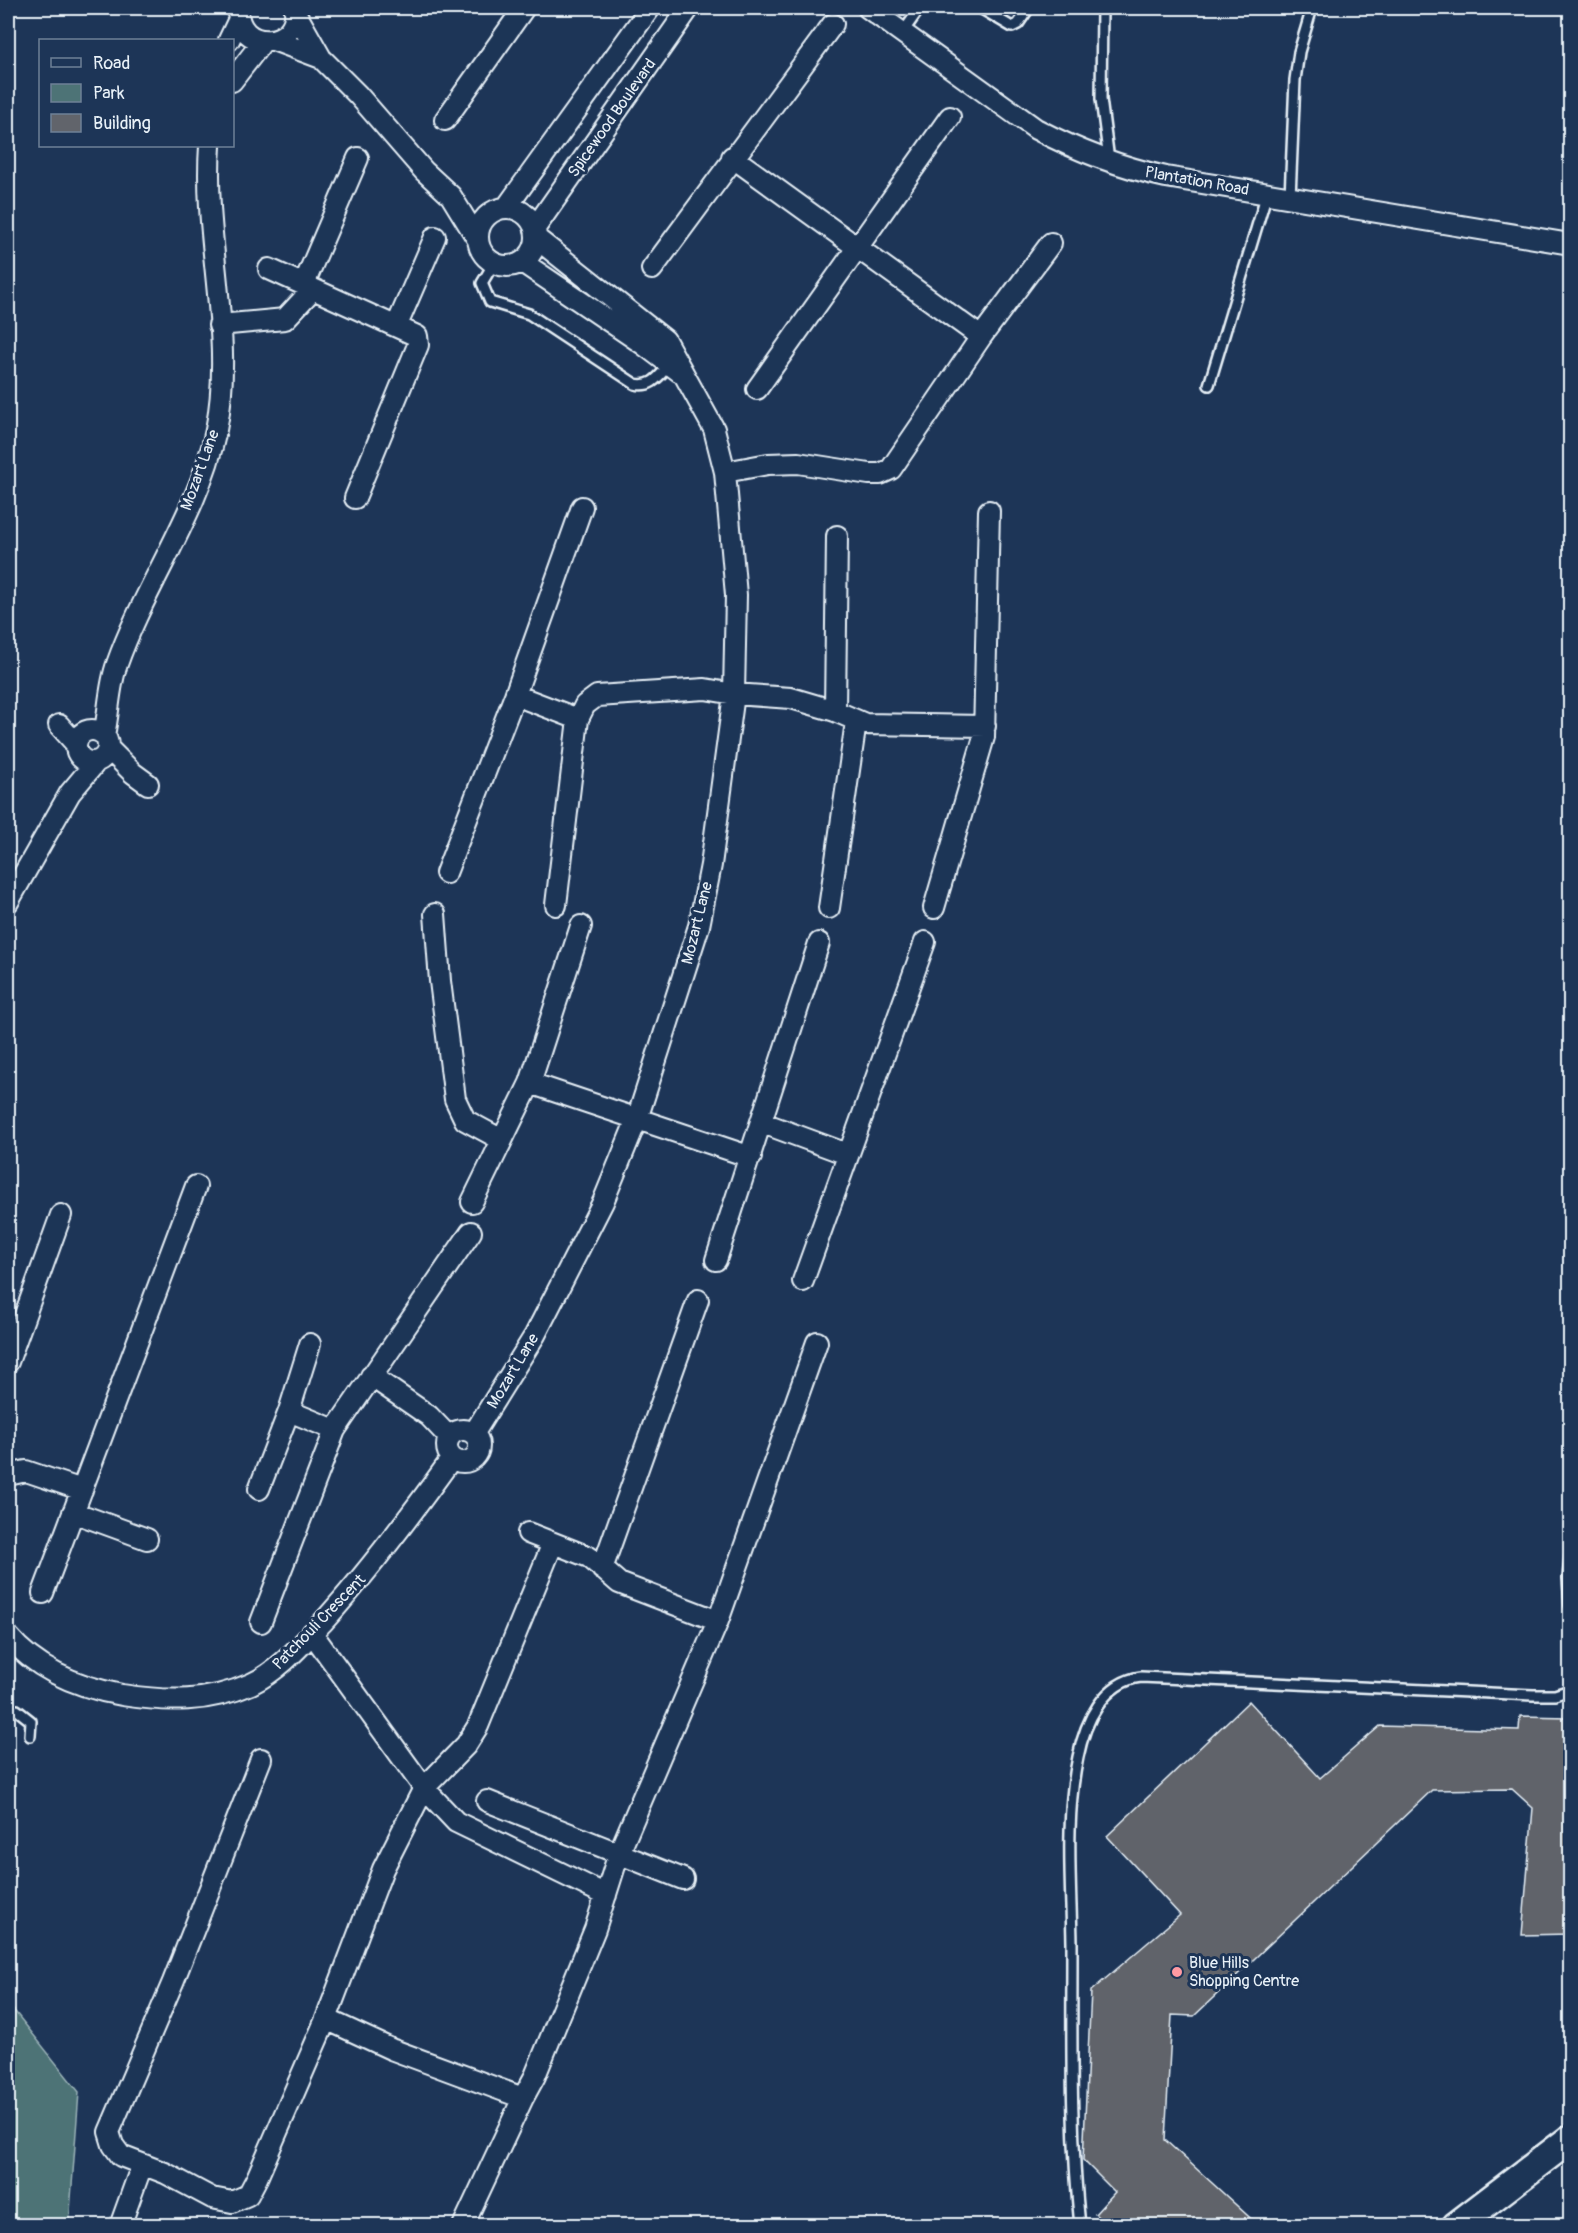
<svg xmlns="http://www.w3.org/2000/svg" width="1578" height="2233" font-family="Pangolin,sans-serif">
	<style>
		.green { fill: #4d7376; stroke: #9ab2b7; stroke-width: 1.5 }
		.building { fill: #61646b; stroke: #e8f1f8; stroke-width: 1.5 }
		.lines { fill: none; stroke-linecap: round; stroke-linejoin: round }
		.service-casing { stroke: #e8f1f8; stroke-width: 14 }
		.minor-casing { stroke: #e8f1f8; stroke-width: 24 }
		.secondary-casing { stroke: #e8f1f8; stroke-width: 32 }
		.service { stroke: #1d3557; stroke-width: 9 }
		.minor { stroke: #1d3557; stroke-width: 20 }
		.secondary { stroke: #1d3557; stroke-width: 27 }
		.poi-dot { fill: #ff9aa2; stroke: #1d3557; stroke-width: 2 }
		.labels { text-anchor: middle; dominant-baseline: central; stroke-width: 6; stroke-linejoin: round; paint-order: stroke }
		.street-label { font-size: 16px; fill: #e8f1f8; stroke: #1d3557 }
		.poi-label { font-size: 16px; fill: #e8f1f8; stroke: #1d3557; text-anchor: start }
	</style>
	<rect width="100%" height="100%" fill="#1d3557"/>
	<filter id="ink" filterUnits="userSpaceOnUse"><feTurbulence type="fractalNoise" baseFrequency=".0167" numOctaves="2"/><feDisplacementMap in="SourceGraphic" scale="12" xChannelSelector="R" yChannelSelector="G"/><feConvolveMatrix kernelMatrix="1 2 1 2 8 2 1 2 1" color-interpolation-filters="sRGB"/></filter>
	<g filter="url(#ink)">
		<path class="green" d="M8,2003L79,2092L69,2225H8Z"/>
		<path class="building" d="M1249,1701L1320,1778L1380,1726L1519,1730L1520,1716L1570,1717V1934L1522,1935L1533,1808L1512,1789L1432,1790L1194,2016L1172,2015L1165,2140L1259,2226H1107L1095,2214L1115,2192L1083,2160L1091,1991L1180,1915L1107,1836Z"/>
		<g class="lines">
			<g class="service-casing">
				<path id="service" d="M980,8L1012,27L1018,24L1029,8
					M1102,8L1101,99L1109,160
					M903,32L920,8
					M1290,197L1295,80L1299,52L1312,8
					M494,263L482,283L490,302L529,314L635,384C652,388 659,376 670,364
					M1209,385L1267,193
					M1570,1558L1568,1578L1570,1605
					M8,1710H17L31,1721L30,1736
					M1080,2226C1070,2132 1072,2038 1072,1943C1071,1882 1065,1817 1078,1757C1085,1722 1103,1682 1141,1677L1533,1695H1555L1570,1690"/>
			</g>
			<g class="minor-casing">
				<path id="minor" d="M238,8C236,53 300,49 295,8
					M868,8L1036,129C1078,151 1120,167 1166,177L1570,244
					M295,12L321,58L358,95L424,171L451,196L478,240
					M229,40L239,19
					M273,40L321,58
					M232,81L263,41
					M445,120L524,8
					M732,157L981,337
					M506,208L650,8
					M478 237a29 29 0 1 1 58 0a29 29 0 1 1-58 0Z
					M535,228L689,8
					M522,262L643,344L680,372
					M269,269L417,336L418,345L355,498
					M652,269L833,24
					M304,284L358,158
					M219,325L285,319L313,289
					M397,325L435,237
					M757,389L950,117
					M725,472L768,464L798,463L869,474H880L891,469L981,337L1051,243
					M515,695L578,719
					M835,711L837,536
					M59,725L75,743
					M76 746a16 16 0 1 1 32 0a16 16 0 1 1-32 0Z
					M104,735C109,713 109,686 117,664C144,587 200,510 216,430C235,337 203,240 210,146
					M108,748L133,773L148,784
					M446,873L515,695L582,507
					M8,902L70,793L96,762
					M556,905L578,719L585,705L597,696L705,689L734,694L791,698L835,711L865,724L985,726
					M829,908L856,722
					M934,908L984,737L989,511
					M435,914L440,981L455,1099L465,1120L502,1140
					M530,1083L751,1157
					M763,1123L847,1154
					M472,1202L530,1083L581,926
					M716,1260L819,943
					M803,1281L925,942
					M8,1362L61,1215
					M371,1376L429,1416L449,1437
					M289,1411L335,1430
					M447 1446a16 16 0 1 1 32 0a16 16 0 1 1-32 0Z
					M474,1433L535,1335L603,1202L637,1119L699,926L711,865L734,694L736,595L725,472L714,429L665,340L536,238
					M8,1475L26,1471L82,1490
					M259,1489L289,1411L310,1344
					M73,1512L147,1539
					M528,1533L589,1557L619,1583L718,1621
					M602,1569L698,1300
					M43,1593L196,1186
					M261,1622L335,1430L471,1232
					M312,1633L424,1788L456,1822L606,1895
					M8,1636C37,1671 78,1687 122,1695C168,1702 208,1703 251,1684C279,1671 302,1644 323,1622C370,1570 411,1515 452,1458
					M261,1759L173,1982L109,2132L113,2145L121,2156L165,2173L212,2198L232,2202L248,2195L257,2178L326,2019L383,1869L424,1788L466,1745L478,1726L553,1543
					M487,1801L683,1879
					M326,2019L391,2049L523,2098L535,2076L595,1929L619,1853L718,1621L817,1342
					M120,2226L142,2165
					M463,2226L523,2098"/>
			</g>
			<g class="secondary-casing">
				<path id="secondary" d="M1456,2226L1570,2139"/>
			</g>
			<use href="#service" class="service"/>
			<use href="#minor" class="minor"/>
			<use href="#secondary" class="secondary"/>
		</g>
	</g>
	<circle class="poi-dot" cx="1177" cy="1972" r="6"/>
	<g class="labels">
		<g class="street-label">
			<text transform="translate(612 118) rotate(-55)">Spicewood Boulevard</text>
			<text transform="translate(1197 181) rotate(10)">Plantation Road</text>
			<text transform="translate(200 470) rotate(-70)">Mozart Lane</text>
			<text transform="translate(697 923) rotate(-76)">Mozart Lane</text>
			<text transform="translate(513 1371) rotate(-59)">Mozart Lane</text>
			<text transform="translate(319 1622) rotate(-46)">Patchouli Crescent</text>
		</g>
		<g class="poi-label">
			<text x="1189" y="1963">Blue Hills<tspan x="1189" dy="18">Shopping Centre</tspan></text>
		</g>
	</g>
	<rect width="1578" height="2233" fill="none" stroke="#1d3557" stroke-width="30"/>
	<rect x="15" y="15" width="1548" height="2203" fill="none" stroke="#e8f1f8" stroke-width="2" filter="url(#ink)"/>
	<rect x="39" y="39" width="195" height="108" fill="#1d3557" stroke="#6e8097" stroke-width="1.5"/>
	<rect x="51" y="58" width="30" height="9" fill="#1d3557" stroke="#6e8097" stroke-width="1.5"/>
	<text x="93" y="69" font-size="18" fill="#e8f1f8">Road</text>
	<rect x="51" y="84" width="30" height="18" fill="#4d7376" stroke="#6e8097" stroke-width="1.5"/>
	<text x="93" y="99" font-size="18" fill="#e8f1f8">Park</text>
	<rect x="51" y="114" width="30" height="18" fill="#61646b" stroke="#6e8097" stroke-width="1.5"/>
	<text x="93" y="129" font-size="18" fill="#e8f1f8">Building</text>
</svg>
